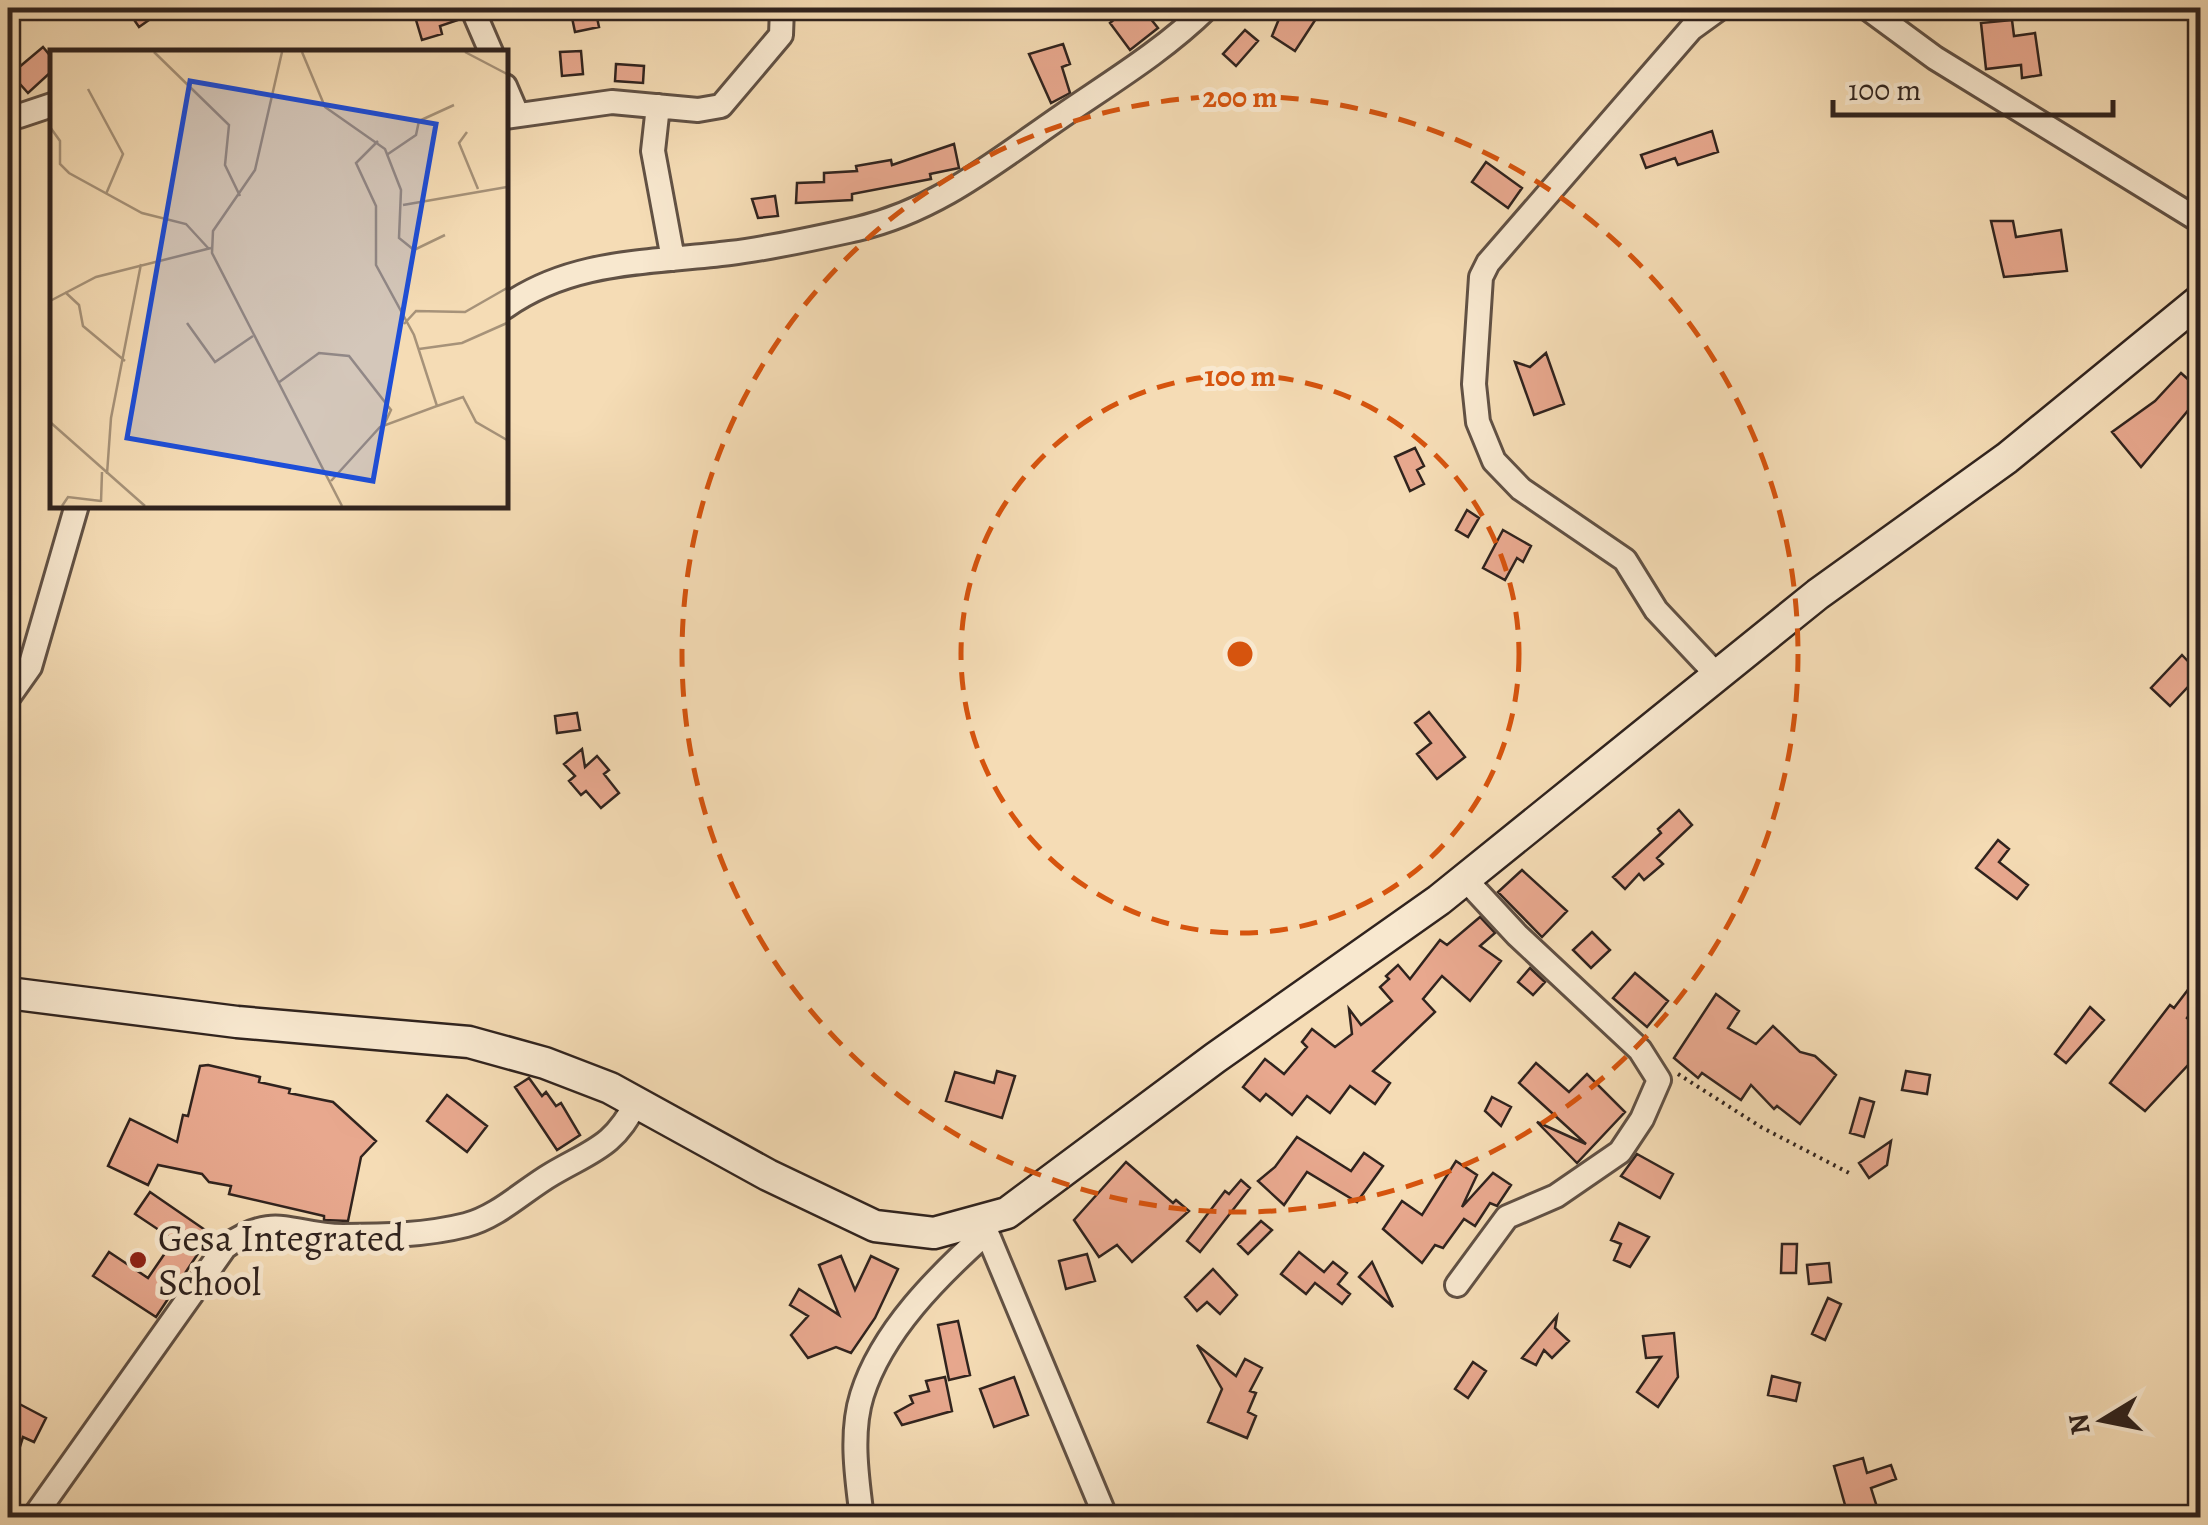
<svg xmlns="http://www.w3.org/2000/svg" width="2208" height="1525" font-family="Alegreya,serif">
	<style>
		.building { fill: #e8a88e; stroke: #30231e; stroke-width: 2.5 }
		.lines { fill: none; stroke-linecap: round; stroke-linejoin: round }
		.street-casing { stroke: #615144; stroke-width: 28 }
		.secondary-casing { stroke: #30231e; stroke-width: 35 }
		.path { stroke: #30231e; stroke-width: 4; stroke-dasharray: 2.5 5; stroke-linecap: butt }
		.street { stroke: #f8e8cf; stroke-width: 22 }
		.secondary { stroke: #f8e8cf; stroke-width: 30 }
		.ring { fill: none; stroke: #d6540e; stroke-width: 5; stroke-dasharray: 18 12 }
		.poi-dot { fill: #8f2418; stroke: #f8e8cf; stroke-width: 4 }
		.labels { text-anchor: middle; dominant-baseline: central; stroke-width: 10; stroke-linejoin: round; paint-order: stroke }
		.poi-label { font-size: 38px; fill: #30231e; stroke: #f8e8cf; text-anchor: start }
		.inset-road { fill: none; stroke: #a69279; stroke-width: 2.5 }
		.view { fill: #1d4ed8; fill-opacity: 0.15; stroke: #1d4ed8; stroke-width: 5 }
		.inset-edge { fill: none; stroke: #30231e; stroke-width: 5 }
		.centre { fill: #d6540e; stroke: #f8e8cf; stroke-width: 5 }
		.ring-label { font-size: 30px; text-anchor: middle; font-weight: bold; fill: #d6540e; stroke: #f8e8cf; stroke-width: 10; stroke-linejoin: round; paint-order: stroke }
	</style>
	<rect width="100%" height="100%" fill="#f5dcb5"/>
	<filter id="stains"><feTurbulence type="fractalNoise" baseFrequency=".002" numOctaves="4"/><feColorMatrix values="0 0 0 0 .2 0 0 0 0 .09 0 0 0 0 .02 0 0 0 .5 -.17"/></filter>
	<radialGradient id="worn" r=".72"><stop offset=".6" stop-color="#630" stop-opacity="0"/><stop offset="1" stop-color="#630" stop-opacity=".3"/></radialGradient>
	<path class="building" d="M126,8H166L139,27Z
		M423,8H454L458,20L440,26L442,34L422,40L413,10Z
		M570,8H595L599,27L575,32Z
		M1112,8H1142L1158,28L1130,50L1110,23L1118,16Z
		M1297,8H1323L1295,51L1272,36L1281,14L1292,16Z
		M2012,20L2014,36L2035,33L2041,75L2022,78L2021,65L1986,69L1981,23Z
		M1245,30L1258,41L1236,66L1223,54Z
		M1063,44L1070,64L1062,67L1070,93L1051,103L1029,54Z
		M43,47L52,58V71L28,93L11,74Z
		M581,51L583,74L562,76L560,52Z
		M616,64L644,66L643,83L615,81Z
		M1712,131L1718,152L1678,165L1675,158L1646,168L1641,155Z
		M954,144L959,168L930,174L931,179L852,194V200L796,203L797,183L824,182V173L857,171L856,166L891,160L892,165Z
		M1486,162L1522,188L1508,208L1472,182Z
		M775,196L778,216L758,218L752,199Z
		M1991,221H2013L2016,237L2061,230L2067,271L2004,277Z
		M1546,353L1564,404L1534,415L1515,362L1530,367Z
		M2181,373L2200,390V396L2141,467L2112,432L2155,401Z
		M1415,448L1424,466L1417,470L1424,484L1410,491L1395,457Z
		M1467,510L1479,518L1468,537L1456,530Z
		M1503,530L1531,546L1523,562L1517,558L1505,580L1483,568Z
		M2182,655L2200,674L2170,706L2151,688Z
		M1429,712L1465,757L1437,779L1417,754L1431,743L1415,723Z
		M577,713L580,730L557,733L555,716Z
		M582,749L585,767L597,756L609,770L604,774L619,793L601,808L586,791L581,795L569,781L575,776L564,764Z
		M1679,810L1692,825L1657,858L1663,864L1644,880L1639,874L1625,889L1613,877L1661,833L1658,829Z
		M1998,840L2009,849L1999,862L2028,885L2017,899L1976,868Z
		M1522,870L1567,911L1542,937L1498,892Z
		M1480,917L1495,933L1480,946L1501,961L1470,1001L1442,976L1423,999L1435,1012L1373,1071L1390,1083L1375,1104L1350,1086L1330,1113L1307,1096L1292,1115L1266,1094L1260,1101L1243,1087L1265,1059L1284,1074L1307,1047L1302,1042L1312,1029L1335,1047L1352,1034L1349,1009L1361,1025L1392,1001L1380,987L1389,979L1386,976L1398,965L1410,979L1440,940L1447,945Z
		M1592,932L1610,950L1591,968L1573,950Z
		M1530,968L1545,982L1533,995L1518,982Z
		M1635,973L1668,1001L1647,1027L1613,998Z
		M2200,974V1000L2187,1018L2200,1029V1044L2189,1064L2145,1111L2110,1083L2170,1005L2174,1008Z
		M1716,994L1739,1011L1728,1028L1756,1044L1773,1026L1800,1052L1815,1056L1836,1075L1800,1124L1777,1106L1774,1109L1751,1085L1741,1100L1702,1073L1698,1078L1674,1058Z
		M2090,1007L2104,1020L2066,1063L2055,1054Z
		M1536,1063L1569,1092L1587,1074L1625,1112L1577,1163L1537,1122L1586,1144L1519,1083Z
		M208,1065L260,1077L259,1082L290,1089L289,1093L333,1102L376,1141L361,1157L348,1221L324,1220V1216L229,1194L231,1186L209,1182L202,1174L158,1165L148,1185L108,1166L130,1119L177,1142L183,1115L188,1116L200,1066Z
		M997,1071L1015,1076L1002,1118L946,1101L955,1072L994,1083Z
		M1906,1071L1930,1075L1927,1094L1902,1090Z
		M529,1078L542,1096L546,1092L556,1106L561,1103L580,1135L557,1150L515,1087Z
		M447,1095L487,1126L467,1152L427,1121Z
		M1492,1097L1511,1107L1501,1126L1485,1111Z
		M1860,1098L1874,1102L1864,1137L1850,1133Z
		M1297,1137L1351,1171L1364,1153L1383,1166L1357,1202L1307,1172L1284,1205L1258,1181L1275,1167Z
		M1891,1141L1887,1165L1869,1178L1859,1163Z
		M1637,1154L1673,1174L1660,1198L1621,1176Z
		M1456,1161L1477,1175L1462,1207L1493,1173L1511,1185L1497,1206L1490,1203L1475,1226L1464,1219L1443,1248L1435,1245L1422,1263L1383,1229L1402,1201L1422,1215Z
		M1126,1162L1173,1203L1176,1200L1189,1211L1132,1262L1117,1245L1099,1257L1074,1220Z
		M1241,1180L1250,1188L1200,1252L1187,1241L1225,1191L1229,1194Z
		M150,1192L211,1234L156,1317L93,1276L109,1252L148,1278L174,1240L135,1214Z
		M1261,1221L1272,1230L1248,1254L1238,1244Z
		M1619,1223L1649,1237L1630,1267L1614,1260L1621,1244L1611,1240Z
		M1782,1244H1797L1796,1273H1781Z
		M1299,1252L1324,1272L1333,1262L1347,1273L1338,1284L1350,1294L1342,1304L1315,1283L1306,1294L1281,1274Z
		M1087,1254L1095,1281L1066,1289L1059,1261Z
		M841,1256L855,1290L871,1256L898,1269L875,1318L851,1353L836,1347L808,1358L791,1335L808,1316L790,1305L799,1289L839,1315L819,1265Z
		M1372,1262L1393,1307L1359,1277Z
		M1829,1263L1831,1282L1809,1284L1807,1265Z
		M1213,1269L1237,1295L1220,1314L1207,1302L1197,1311L1185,1297Z
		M1828,1298L1841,1304L1825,1340L1812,1334Z
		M1557,1316L1555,1328L1569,1341L1552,1358L1544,1350L1536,1365L1522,1358Z
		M958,1321L970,1375L949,1380L938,1325Z
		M1674,1333L1678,1377L1658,1407L1637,1392L1661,1357L1646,1358L1643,1336Z
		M1197,1345L1236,1376L1245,1359L1262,1368L1250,1391L1256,1393L1248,1412L1256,1416L1247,1438L1208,1422L1222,1389Z
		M1473,1362L1486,1371L1468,1398L1455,1389Z
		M1772,1376L1800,1383L1796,1401L1768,1395Z
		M945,1377L952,1411L902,1425L895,1413L913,1403L910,1396L929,1391L926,1381Z
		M1014,1377L1028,1415L994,1427L980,1389Z
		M8,1398L46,1418L34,1442L23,1437L11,1475Z
		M1863,1458L1867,1473L1891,1465L1896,1479L1871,1488L1876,1504L1847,1512L1834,1466Z"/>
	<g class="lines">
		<g class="street-casing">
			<path id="street" d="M472,8L491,52
				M1867,8L1935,58L2200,221
				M505,86L517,114
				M658,106L653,151L673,259
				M8,112L19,116L52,105
				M505,117L612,102L698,110L721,106L781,35L782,8
				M505,307C573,259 650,263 730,253C772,248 816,238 857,229C938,210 995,162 1062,116C1113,81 1163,51 1207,8
				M1717,675L1656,610L1625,560L1521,489L1494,461L1478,422L1474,384L1481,277L1488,263L1691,29L1720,8
				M8,698L30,667L77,505
				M982,1221L1106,1518
				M1457,1285L1507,1217L1556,1196L1620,1152L1642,1119L1659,1080L1640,1050L1517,935L1465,879
				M33,1518L225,1247C276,1211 291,1236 343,1236C383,1236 427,1235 466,1225C499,1216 523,1191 552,1174C593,1150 614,1147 637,1101
				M862,1518C857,1479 850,1433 862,1395C882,1331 938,1276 987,1232"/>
		</g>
		<g class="secondary-casing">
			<path id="secondary" d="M8,993L237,1022L469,1042L545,1063L610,1088L768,1175L875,1226L934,1233L1007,1213L1215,1058L1439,900L1818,594L2007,458L2200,300"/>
		</g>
		<path class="path" d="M1678,1074L1761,1127L1851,1174"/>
		<use href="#street" class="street"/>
		<use href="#secondary" class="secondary"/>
	</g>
	<g class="ring">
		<circle cx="1240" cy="654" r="279"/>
		<circle cx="1240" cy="654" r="558"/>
	</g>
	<circle class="poi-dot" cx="138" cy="1260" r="10"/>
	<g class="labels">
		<g class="poi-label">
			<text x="158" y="1238">Gesa Integrated<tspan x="158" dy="44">School</tspan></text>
		</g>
	</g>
	<g transform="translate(50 50)">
		<rect width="458" height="458" fill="#f5dcb5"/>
		<path class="inset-road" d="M104,2L179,75L175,115L190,146M232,2L205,120L163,181L162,203L292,456M252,2L275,57L335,99L351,140L349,188L364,200L395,185M415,2L457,24M38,39L73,104L56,144M0,77L10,91V114L19,123L92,163L136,174L159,199M417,82L409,93L428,139M338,104L366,85L369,71L404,55M353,155L457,137M15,242L29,255L33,276L75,311M0,251L46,227L161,198M137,273L165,312L203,286M354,274L366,261L415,262L457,238M369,299L412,293L457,273M228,333L269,303L299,306L341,360L334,375M387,356L413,347L426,372L457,390M0,372L95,456M57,424L61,368L91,214M281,431L330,377L387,356L364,285L326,215V156L306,113L328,91M51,452L52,422M12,456L18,447L51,451"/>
		<path class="view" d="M140,31L386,74L323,431L77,388Z"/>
		<rect width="458" height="458" class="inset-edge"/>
	</g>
	<circle cx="1240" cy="654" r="15" class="centre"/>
	<g class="ring-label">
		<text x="1240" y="107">200 m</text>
		<text x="1240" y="386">100 m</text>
	</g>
	<rect width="2208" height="1525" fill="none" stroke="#f5dcb5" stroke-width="40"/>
	<rect x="10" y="10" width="2188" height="1505" fill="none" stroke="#30231e" stroke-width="5"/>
	<rect x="20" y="20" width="2168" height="1485" fill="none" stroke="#30231e" stroke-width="2.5"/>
	<g transform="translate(2103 1420) rotate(260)" stroke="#f8e8cf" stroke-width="8" paint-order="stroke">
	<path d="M0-8L18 38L0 25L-18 38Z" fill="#30231e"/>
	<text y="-15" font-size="28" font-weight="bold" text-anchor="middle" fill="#30231e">N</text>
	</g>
	<path d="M1833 100v15h280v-15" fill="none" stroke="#30231e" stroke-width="5"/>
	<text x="1848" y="100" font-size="30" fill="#30231e" stroke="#f8e8cf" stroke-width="8" paint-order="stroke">100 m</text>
	<rect width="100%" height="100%" filter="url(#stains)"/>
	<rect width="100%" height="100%" fill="url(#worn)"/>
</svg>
